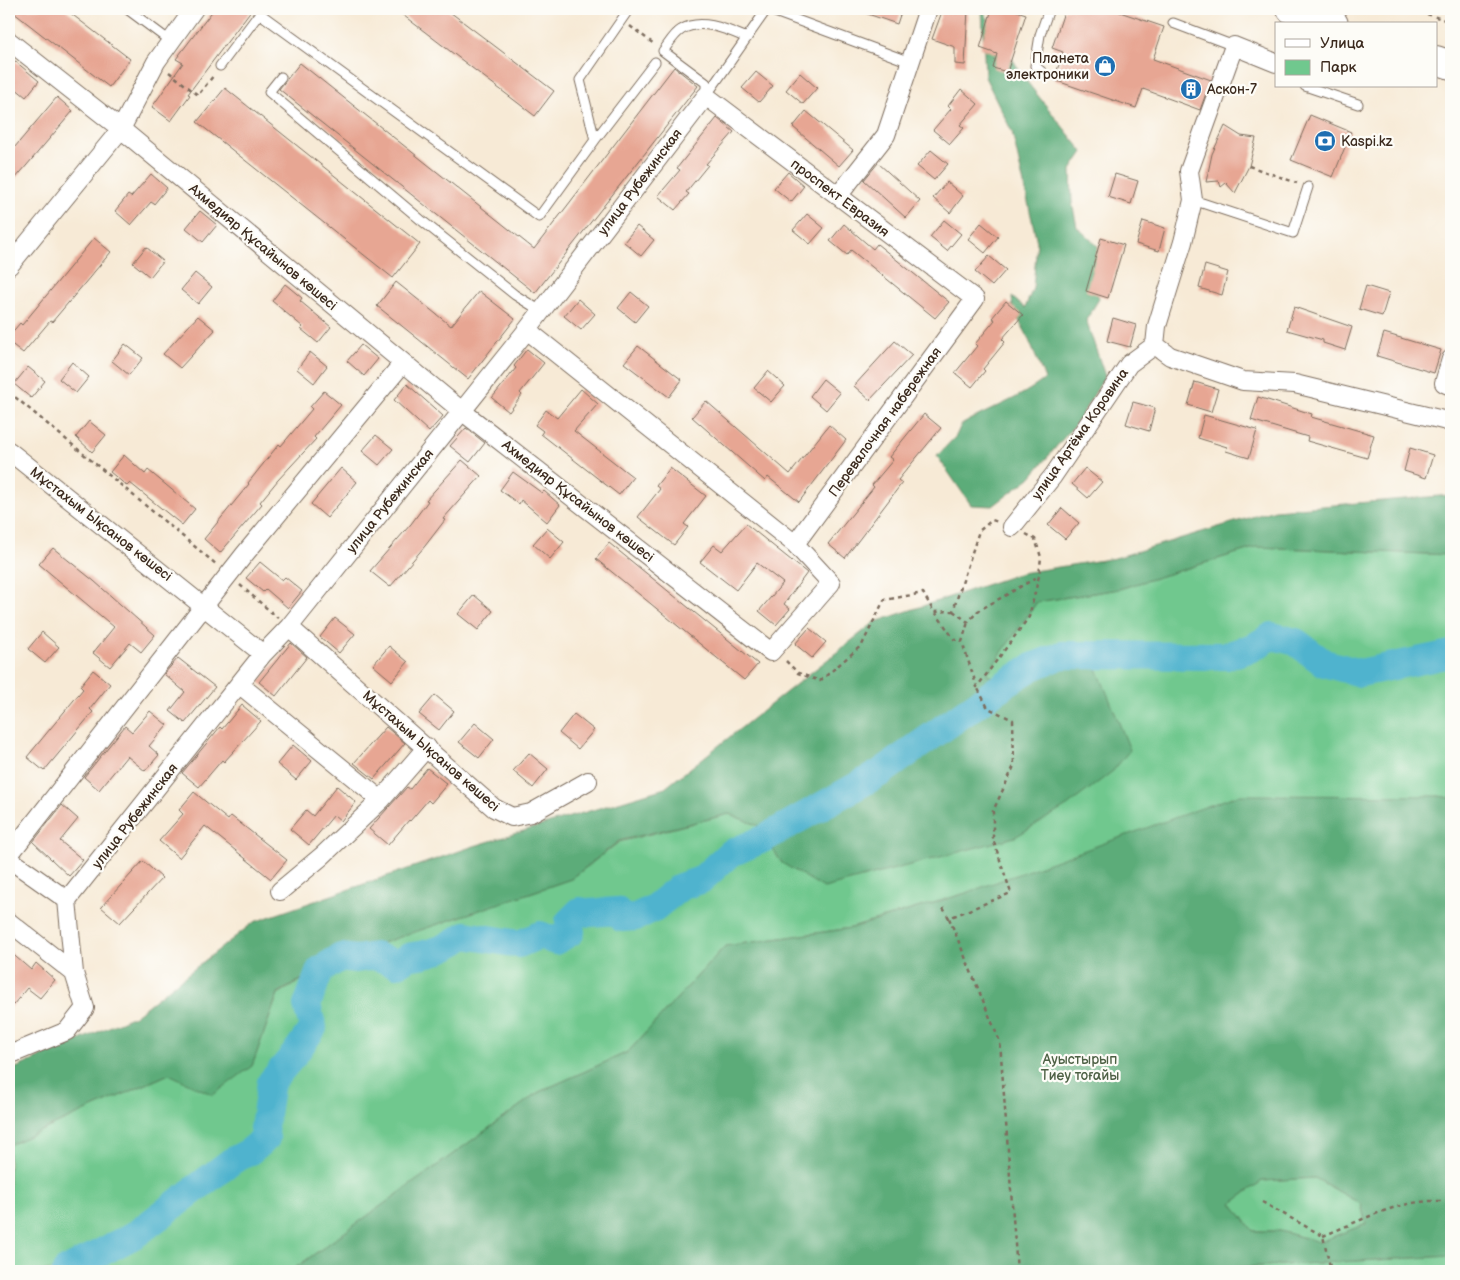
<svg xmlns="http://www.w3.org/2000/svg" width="1460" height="1280" font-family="'Balsamiq Sans',sans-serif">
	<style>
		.green { fill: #70c88e; stroke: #567956 }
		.forest { fill: #5cac79; stroke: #4c6b4c; fill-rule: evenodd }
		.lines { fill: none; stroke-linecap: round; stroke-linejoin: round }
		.river { stroke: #4fb3ce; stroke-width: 28 }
		.building { fill: #e7a693 }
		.lane-casing { stroke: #7d6d5e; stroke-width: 11 }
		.street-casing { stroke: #7d6d5e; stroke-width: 20 }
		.primary-casing { stroke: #7d6d5e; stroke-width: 30 }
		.path { stroke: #7d6d5e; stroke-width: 2.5; stroke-dasharray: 4 4; stroke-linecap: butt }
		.lane { stroke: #fff; stroke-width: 9 }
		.street { stroke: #fff; stroke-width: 18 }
		.primary { stroke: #fff; stroke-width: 28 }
		.labels { text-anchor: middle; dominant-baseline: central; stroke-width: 4.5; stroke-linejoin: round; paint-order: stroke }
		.poi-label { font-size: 14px; fill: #3b2a1e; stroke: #fdfcf7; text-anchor: start }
		.street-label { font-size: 14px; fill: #3b2a1e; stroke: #fdfcf7 }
		.park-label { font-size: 14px; fill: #4e6145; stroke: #fdfcf7 }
	</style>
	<rect width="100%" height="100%" fill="#fdfcf7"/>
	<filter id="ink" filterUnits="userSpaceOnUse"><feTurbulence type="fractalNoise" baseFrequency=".02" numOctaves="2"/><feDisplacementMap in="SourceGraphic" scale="10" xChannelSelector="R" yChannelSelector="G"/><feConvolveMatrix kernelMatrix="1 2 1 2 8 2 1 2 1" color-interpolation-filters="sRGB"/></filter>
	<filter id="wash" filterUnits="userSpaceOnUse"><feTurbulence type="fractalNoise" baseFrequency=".0096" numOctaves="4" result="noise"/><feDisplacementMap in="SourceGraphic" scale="20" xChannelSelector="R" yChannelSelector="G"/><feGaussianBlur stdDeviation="1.12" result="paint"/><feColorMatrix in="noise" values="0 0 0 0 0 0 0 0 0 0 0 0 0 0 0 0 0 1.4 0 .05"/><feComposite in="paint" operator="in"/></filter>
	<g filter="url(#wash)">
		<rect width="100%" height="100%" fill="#f7ead6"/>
		<path class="green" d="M1257,547L1451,555V798L1438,796L963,894L851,928L725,946L628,1052L539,1092L291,1271H9V1145L169,1074L252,1066L278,994L341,957L571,879L619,842L729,814L757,825L782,863L1032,667L1005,684L986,674L1037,602L1119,589Z
			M1315,1178L1361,1204L1366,1224L1319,1242L1280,1231H1253L1232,1203L1262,1181Z
			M1451,1256V1271H1168Z"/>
		<path class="forest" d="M982,9L1024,78L1083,152L1071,170L1072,202L1077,227L1102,250L1091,274L1099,299L1086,320L1105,376L1078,421L1030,478L993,506L971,505L937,456L956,436L961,425C989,409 1019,399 1045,379L1026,333L1013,310L1012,297L1025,308L1033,288L1037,242L1012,132L985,77Z
			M1451,495V555L1257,547L1119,589L1037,602L987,674L1005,684L1032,667L1062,655L1092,656L1130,750L1113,771L1067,806L1015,837L824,888L782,863L757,825L729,814L619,841L571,879L341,957L278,993L252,1066L213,1095L169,1074L9,1145V1071L134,1016L254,922L474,846L665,788L875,622L1021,573L1115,558L1275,510Z
			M1238,795L1438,796L1451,798V1256L1168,1271H291L539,1092L628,1052L725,946L852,928L963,894ZM1315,1178L1361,1204L1366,1224L1319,1242L1280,1231H1253L1232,1203L1262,1181Z"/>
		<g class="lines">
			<path class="river" d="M66,1271L136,1234L232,1161L249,1152L266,1138L264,1127L271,1082L294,1055L313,1028L307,1005L320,970L341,957L356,959L375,956L397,964C414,952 412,958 429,953C442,950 454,943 465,935L519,944L540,935L555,941L571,932L569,922L580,911L590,913L617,911L622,918L636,917L654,908L680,887L701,880L729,854L763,839L880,773L1005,684L1032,667L1062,655L1226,656L1252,648L1272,636L1296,642L1324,663L1360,673L1451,654"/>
		</g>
		<g id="blocks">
			<path class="building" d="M9,9H65L130,59L109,87Z
				M214,9H252L188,94L190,95L171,121L152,107L183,63L176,59Z
				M395,9H446L554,91L535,116Z
				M859,9H902L897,24L859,11Z
				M943,9H968L965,65L955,64V47L932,39Z
				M992,9H1011L1026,14L1007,72L993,68L997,54L980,48Z
				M1065,9H1111L1164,27L1153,59L1211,80L1200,110L1143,89L1136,108L1054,80L1063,52L1052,48Z
				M9,56L39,81L26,97L9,83Z
				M300,63L534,249L674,67L698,86L535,293L279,89Z
				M756,72L773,86L759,102L742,88Z
				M800,73L817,88L803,104L786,90Z
				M225,88L420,244L393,278L197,122Z
				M961,89L978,104L960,125L964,128L950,144L933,130L951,109L948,106Z
				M57,97L73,111L9,186V154Z
				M806,111L853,150L839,166L793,127Z
				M1310,115L1351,132L1333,177L1291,160Z
				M717,118L734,132L706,164L708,165L686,192L689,194L675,210L658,196L680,170L677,168Z
				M1225,126L1241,136L1256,138L1249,166L1235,193L1226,183L1221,187L1219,181L1206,182L1212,154Z
				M931,150L948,164L934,180L917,166Z
				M878,163L920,201L906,218L864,180Z
				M788,172L804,186L791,202L774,188Z
				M151,174L167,188L154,204L151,202L131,225L115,211L128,195L131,197Z
				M1115,174L1138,181L1131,204L1108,197Z
				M947,182L963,196L950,213L933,198Z
				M200,211L217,225L203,242L186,228Z
				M807,214L824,228L810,244L793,230Z
				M944,220L961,234L947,251L930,237Z
				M1143,221L1165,228L1159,251L1136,244Z
				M981,223L998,237L985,253L968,239Z
				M844,224L873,249L877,244L949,302L935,318L851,250L847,255L830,241Z
				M637,226L654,240L641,256L624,242Z
				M94,238L111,252L52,322L50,321L23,353L9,342V336L20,323L22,325Z
				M1101,238L1124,245L1108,298L1086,291Z
				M146,247L163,261L150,277L133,263Z
				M989,256L1006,270L992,286L975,272Z
				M1205,265L1228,272L1222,295L1199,288Z
				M195,273L212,287L198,304L181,290Z
				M396,282L451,326L479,291L515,319L468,379L377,306Z
				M285,284L302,298L300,301L331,327L318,343L301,329L303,327L272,301Z
				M1366,286L1389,293L1382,316L1359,309Z
				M631,292L648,306L635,322L618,308Z
				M578,299L595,314L581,330L564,316Z
				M1006,301L1023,315L1002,339L1005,342L983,369L985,371L972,387L955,373L977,346L975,344L995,320L992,318Z
				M1294,307L1352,327L1345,350L1323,343V340L1287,330Z
				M198,316L215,330L180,368L163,354Z
				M1113,318L1136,325L1130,347L1107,341Z
				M1384,333L1441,350L1434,373L1377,356Z
				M895,341L912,355L870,400L854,386Z
				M125,344L143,358L129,375L112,361Z
				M361,345L378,359L364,376L347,361Z
				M638,346L682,380L669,397L624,363Z
				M527,349L544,363L520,393L522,395L509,412L492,398L516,368L514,366Z
				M310,352L327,366L314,383L297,369Z
				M72,362L89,377L76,393L59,379Z
				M28,367L45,381L31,398L14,384Z
				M768,371L785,386L771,402L754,388Z
				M823,379L840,393L826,410L810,396Z
				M1195,382L1218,389L1211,412L1188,405Z
				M407,384L443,416L429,432L394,400Z
				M581,389L598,404L574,431L633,477L619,495L541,434L543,431L535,425L546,410L557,418Z
				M324,391L341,405L314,437L316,439L278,480L260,502L262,504L220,553L204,539L249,484L248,483L279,444L281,446L312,409L310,407Z
				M1258,397L1312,414L1311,417L1374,435L1367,458L1307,441L1308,437L1251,420Z
				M706,401L790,474L829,425L846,440L799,502L768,477L765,481L692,417Z
				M1133,402L1155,408L1149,431L1126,424Z
				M924,414L941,428L898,480L902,483L845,558L828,544L874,487L872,485L893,460L889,457Z
				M1204,415L1257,430L1249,458L1226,451L1227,447L1198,438Z
				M89,421L106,435L92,452L76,437Z
				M466,428L485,443L470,462L450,446Z
				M376,435L393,449L379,465L362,451Z
				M1410,448L1433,455L1426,478L1404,471Z
				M124,455L145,474L148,470L195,509L182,525L130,483L127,486L110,472Z
				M462,460L481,476L443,519L445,520L425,546L390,587L370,571L411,524L428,501L426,500Z
				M341,468L357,482L327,518L311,504Z
				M670,468L706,496L684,524L688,527L674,545L638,517L660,489L656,486Z
				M1085,468L1102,482L1088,498L1072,484Z
				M513,472L542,493L544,491L560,505L547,522L521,500L519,504L500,490Z
				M1062,508L1079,523L1065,539L1048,525Z
				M746,524L807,573L784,604L790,609L776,625L759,611L783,583L757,563L736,590L700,562L714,545L722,551Z
				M547,528L564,542L550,559L533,544Z
				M609,543L758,664L744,680L596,559Z
				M53,548L94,581L155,635L141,652L130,643L110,667L93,653L114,627L39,564Z
				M260,562L282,580L285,577L302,591L288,608L266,589L263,592L246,578Z
				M474,595L493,611L478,630L458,614Z
				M335,618L355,634L339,653L320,637Z
				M809,628L826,642L812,658L795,644Z
				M42,632L59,647L45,663L28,649Z
				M291,643L307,657L276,696L259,682Z
				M389,646L408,662L392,681L373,665Z
				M178,658L215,687L185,723L170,711L185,692L164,674Z
				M93,670L110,684L90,709L93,712L44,771L27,757L83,689L80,686Z
				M435,695L454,711L439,730L419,714Z
				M242,705L261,721L224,762L222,760L199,787L182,773L220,727L222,729Z
				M150,711L167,725L149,746L159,755L145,771L127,756L99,790L84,777L125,726L132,732Z
				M574,714L594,730L578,749L559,733Z
				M475,723L494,739L479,758L459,742Z
				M386,727L405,743L374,779L354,763Z
				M293,745L312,761L296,780L277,764Z
				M529,753L548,769L533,788L513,771Z
				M427,768L447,784L431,803L428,800L410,821L409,820L388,845L369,829L407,787L410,789Z
				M337,786L356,802L341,821L334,815L309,845L290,829L306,810L313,816Z
				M194,792L228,820L231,816L287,860L271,879L205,826L179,858L159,841L183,814L179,810Z
				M62,805L78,819L60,841L83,860L69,876L33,842Z
				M143,861L162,878L120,923L101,907Z
				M9,951L31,970L36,963L55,980L40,998L27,988L9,1010Z"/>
		</g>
	</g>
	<g filter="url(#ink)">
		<use href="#blocks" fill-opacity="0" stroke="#7d6d5e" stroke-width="1"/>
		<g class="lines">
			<g class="lane-casing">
				<path id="lane" d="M127,9L170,41
					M767,9L910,62
					M259,13L539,217L595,140L580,80L629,9
					M1173,23L1234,46
					M220,66L262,10
					M1043,73L1035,66L1040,35L1049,9
					M281,77L269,92L421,220L515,295L541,311
					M1305,86L1358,104
					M706,96V83L663,51C668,45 674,34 681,30C701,17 728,30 747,38
					M706,96L767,9
					M595,140L655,62
					M1193,200L1293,233L1308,187"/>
			</g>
			<g class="street-casing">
				<path id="street" d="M9,41L121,129L463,412L771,652L831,583L795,544L527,330
					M838,196L886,135L928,9
					M9,266L121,129L156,62L194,9
					M1155,345L1170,356L1243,381L1295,384L1451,422
					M1451,359L1444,383L1451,386
					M9,451L263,654
					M1012,527L1053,476L1129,364L1155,345L1157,326L1183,242L1193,200L1189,171L1234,46L1276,63
					M289,627L494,808L512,817L531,813L588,781
					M239,684L381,800
					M9,855L244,555L403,363
					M9,859L67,900L74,973L9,922
					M280,891L322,856L381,800L427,747
					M67,900L263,654L289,627L527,330L706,96L975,299L795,544
					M9,1052L14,1053L67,1031L85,1008L74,973"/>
			</g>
			<g class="primary-casing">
				<path id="primary" d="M1291,9L1334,24
					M1436,60L1451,65"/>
			</g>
			<path class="path" d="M1412,9L1451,22
				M630,26L654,44
				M169,72L198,95L214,75
				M1249,166L1297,183
				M9,392L217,565
				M1026,534L1035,539L1041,557L1039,576
				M240,585L278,618
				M953,611L968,622L978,611L1039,576L1029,617L977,687L962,642L968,622
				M935,612L954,639L962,642
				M786,661L798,673L820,681L862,645L884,600L923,593L934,612L953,611L979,531L992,520L998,522
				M943,908L949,918L1011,893L993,839V811L1014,766L1013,720L988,708L977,687
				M949,918L1000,1042L1017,1271
				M1262,1202L1323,1236L1331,1271
				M1323,1236C1360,1221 1400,1199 1441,1201"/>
			<use href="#lane" class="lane"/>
			<use href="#street" class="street"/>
			<use href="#primary" class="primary"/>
		</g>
	</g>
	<defs>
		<g id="shop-disc" transform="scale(1.125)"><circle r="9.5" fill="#1f6fb2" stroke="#fdfcf7"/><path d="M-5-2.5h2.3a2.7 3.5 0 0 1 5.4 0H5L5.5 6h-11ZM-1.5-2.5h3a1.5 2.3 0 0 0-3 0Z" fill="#fff"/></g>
		<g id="building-disc" transform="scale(1.125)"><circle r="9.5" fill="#1f6fb2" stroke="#fdfcf7"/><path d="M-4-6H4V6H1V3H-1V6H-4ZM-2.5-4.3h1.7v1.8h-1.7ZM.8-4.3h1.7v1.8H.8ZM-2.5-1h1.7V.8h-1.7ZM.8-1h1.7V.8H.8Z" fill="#fff"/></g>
		<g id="bank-disc" transform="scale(1.125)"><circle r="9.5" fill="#1f6fb2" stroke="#fdfcf7"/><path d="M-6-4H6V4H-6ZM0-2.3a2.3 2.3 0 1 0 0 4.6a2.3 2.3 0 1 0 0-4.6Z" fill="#fff"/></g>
	</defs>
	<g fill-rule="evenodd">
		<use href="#shop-disc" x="1105" y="66"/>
		<use href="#building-disc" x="1191" y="89"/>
		<use href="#bank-disc" x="1325" y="141"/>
	</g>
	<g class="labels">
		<g class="poi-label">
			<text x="1089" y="58" text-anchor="end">Планета<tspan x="1089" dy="16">электроники</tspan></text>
			<text x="1207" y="89">Аскон-7</text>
			<text x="1341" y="141">Kaspi.kz</text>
		</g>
		<g class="street-label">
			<text transform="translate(640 182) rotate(-53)">улица Рубежинская</text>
			<text transform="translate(840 198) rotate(37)">проспект Евразия</text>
			<text transform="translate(263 247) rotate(40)">Ахмедияр Құсайынов көшесі</text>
			<text transform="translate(885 422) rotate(-54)">Перевалочная набережная</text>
			<text transform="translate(1080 434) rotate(-55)">улица Артёма Коровина</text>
			<text transform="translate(390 501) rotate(-51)">улица Рубежинская</text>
			<text transform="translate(578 501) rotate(38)">Ахмедияр Құсайынов көшесі</text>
			<text transform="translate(101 524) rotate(38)">Мұстахым Ықсанов көшесі</text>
			<text transform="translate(431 751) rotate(41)">Мұстахым Ықсанов көшесі</text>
			<text transform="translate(135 816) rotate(-52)">улица Рубежинская</text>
		</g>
		<g class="park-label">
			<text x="1080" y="1059">Ауыстырып<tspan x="1080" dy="16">Тиеу тоғайы</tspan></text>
		</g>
	</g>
	<rect width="1460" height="1280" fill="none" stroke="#fdfcf7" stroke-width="30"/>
	<rect x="1275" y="22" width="162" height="65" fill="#fdfcf7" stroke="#afa8a0"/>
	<rect x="1285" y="39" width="25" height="8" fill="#ffffff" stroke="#afa8a0"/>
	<text x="1320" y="48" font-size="15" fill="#3b2a1e">Улица</text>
	<rect x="1285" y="60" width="25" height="15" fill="#70c88e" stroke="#afa8a0"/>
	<text x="1320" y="72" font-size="15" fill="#3b2a1e">Парк</text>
</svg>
